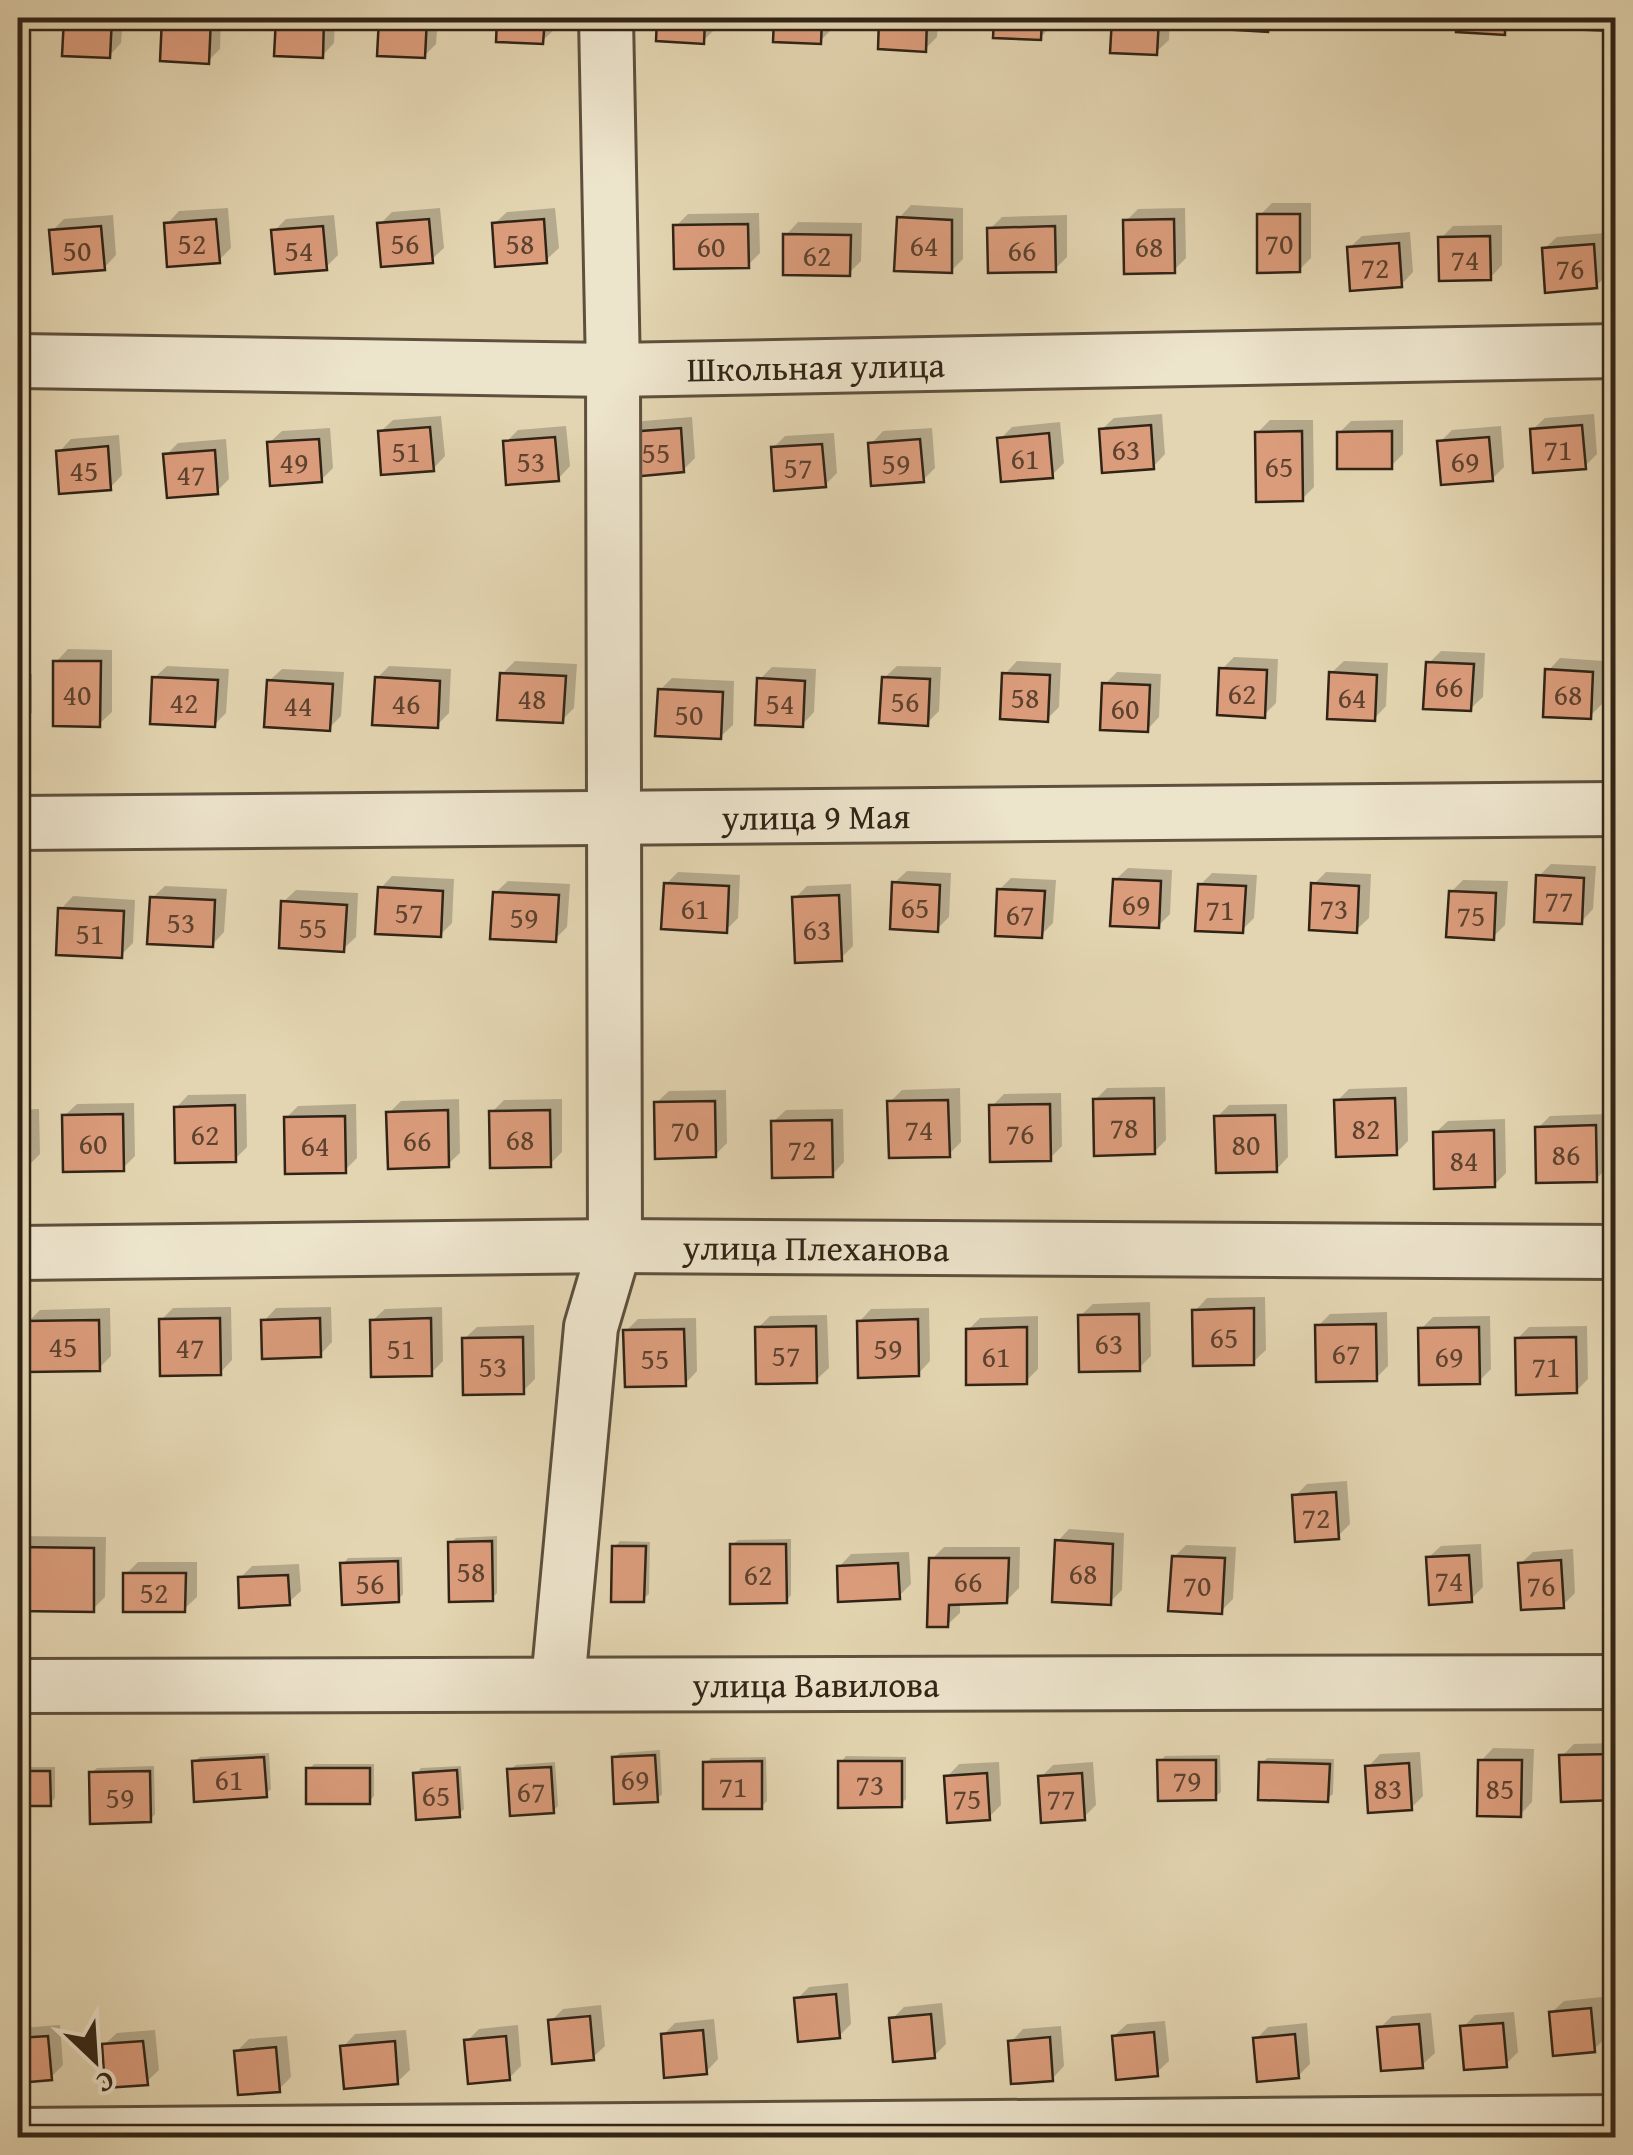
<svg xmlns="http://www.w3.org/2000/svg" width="1633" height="2155" font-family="'Gentium Book Plus',serif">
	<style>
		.shadow { fill: #0003 }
		.building { fill: #db9c7b; stroke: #312416; stroke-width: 2.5 }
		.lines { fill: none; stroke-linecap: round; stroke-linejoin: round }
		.minor-casing { stroke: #5e503d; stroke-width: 58 }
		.minor { stroke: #ede4cc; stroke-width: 52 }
		.labels { text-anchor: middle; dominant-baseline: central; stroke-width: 10; stroke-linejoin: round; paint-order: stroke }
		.number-label { font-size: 30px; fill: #5c422f }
		.street-label { font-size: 35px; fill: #312416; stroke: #ede4cc }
	</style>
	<rect width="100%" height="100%" fill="#e3d5b1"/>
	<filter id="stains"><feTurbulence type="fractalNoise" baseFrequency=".002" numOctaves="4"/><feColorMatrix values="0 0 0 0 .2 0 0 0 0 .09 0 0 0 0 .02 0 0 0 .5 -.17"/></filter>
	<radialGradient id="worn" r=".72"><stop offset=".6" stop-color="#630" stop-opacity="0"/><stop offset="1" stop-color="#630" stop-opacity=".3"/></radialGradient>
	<path class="shadow" d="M66,18H123L121,43L109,56L64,53Z
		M165,18H221L220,49L208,61L163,59Z
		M279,18H335L334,43L322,56L277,54Z
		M382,18H438L436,44L424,56L380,53Z
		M499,18H555V29L542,41L498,39Z
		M660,18H716L715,29L703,41L659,39Z
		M777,18H833L832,29L820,41L776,39Z
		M882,18H938L937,37L925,49L880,47Z
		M997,18H1053L1052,25L1040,38L996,36Z
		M1114,18H1170L1169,40L1156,52L1112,50Z
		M1223,18H1279L1267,30L1222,27Z
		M1460,18H1516L1504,32L1459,30Z
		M1272,203H1311V258L1299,270L1260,215Z
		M911,205L963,208V259L951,271L899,218Z
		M228,208L231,248L219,260L167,224L179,211Z
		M440,208L444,248L431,260L380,224L392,212Z
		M555,208L559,248L546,260L494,224L507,212Z
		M1185,208L1186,258L1174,270L1126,221L1138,209Z
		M759,213L760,253L748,265L676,226L688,214Z
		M113,215L116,255L104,268L52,231L64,219Z
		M334,215L338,255L326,267L274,231L286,219Z
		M1067,215V257L1055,269L990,229L1002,217Z
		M798,222L862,223L861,261L849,273L786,235Z
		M1502,225V265L1490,278L1441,238L1453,226Z
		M1410,232L1413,272L1401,285L1349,248L1362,236Z
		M1605,233L1608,274L1596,286L1544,249L1557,237Z
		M1162,414L1165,454L1153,467L1101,430L1114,418Z
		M1594,414L1597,454L1584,467L1532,430L1545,418Z
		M441,416L445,456L433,469L380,432L393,420Z
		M692,417L695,458L683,470L631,433L643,421Z
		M1270,420H1313L1314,487L1302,499L1257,433Z
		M1403,420V454L1391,466L1339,433L1351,421Z
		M1060,422L1064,463L1052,475L1000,439L1012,427Z
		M566,426L570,466L558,479L506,442L518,430Z
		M1501,426L1504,467L1492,479L1440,442L1452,430Z
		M330,428L333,468L321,480L269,443L282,431Z
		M932,428L935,468L923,480L871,444L883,431Z
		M834,433L837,473L825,485L773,448L785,436Z
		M119,435L122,475L110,488L59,452L71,439Z
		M226,439L229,479L217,491L166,455L178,443Z
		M68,649L112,650V712L99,724L56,662Z
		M1441,651L1485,653L1483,697L1470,709L1429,663Z
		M1234,657L1278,659L1276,703L1264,715L1222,669Z
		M1560,658L1604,661L1602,704L1590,716L1548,671Z
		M515,661L577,664L574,708L562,720L502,674Z
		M1017,661L1061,663L1059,707L1047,719L1005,674Z
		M1344,661L1388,663L1386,706L1374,719L1331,673Z
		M167,666L229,669L226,713L214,725L154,678Z
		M389,666L451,669L449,713L437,725L377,678Z
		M897,666L941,667L939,711L927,723L884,678Z
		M772,667L816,669L814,712L802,725L760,679Z
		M282,669L344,672L341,716L329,728L269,681Z
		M1117,672L1161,674L1159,717L1147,730L1105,684Z
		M18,674H32V713L20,725Z
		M672,678L734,681L733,725L720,737L660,690Z
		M1551,864L1596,866L1593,909L1581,922L1539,876Z
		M1128,868L1172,870L1170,914L1158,926L1115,880Z
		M907,871L951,873L949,917L937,929L894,883Z
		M678,872L740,875L738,918L726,930L666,884Z
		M1326,872L1371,874L1369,918L1356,930L1314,884Z
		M1212,873L1257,875L1254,918L1242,930L1200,885Z
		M392,876L454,879L452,923L440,935L380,889Z
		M18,878H30L28,922L18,932Z
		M1011,878L1056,880L1053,923L1041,935L999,890Z
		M1463,880L1508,881L1505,925L1493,937L1451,892Z
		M508,881L570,884L567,927L555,939L495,893Z
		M851,884L853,946L841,958L795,898L807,886Z
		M165,886L227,889L224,932L212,945L152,898Z
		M296,890L358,893L356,937L343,949L283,902Z
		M73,896L135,900L133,943L121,955L61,909Z
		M1165,1087L1166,1140L1154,1152L1095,1100L1107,1088Z
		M1407,1087L1408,1141L1396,1153L1337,1101L1349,1089Z
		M960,1088L961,1142L949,1154L890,1102L902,1090Z
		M726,1090L727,1143L715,1155L656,1103L669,1091Z
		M1061,1093L1062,1146L1050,1158L992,1106L1004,1094Z
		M246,1094L247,1147L235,1159L176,1108L188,1095Z
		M459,1099L460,1153L447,1165L389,1113L401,1101Z
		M562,1099V1152L550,1164L492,1112L504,1100Z
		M134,1103L135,1156L123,1168L64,1116L77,1104Z
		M356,1104L357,1158L345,1170L286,1118L298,1106Z
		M1287,1104L1288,1157L1276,1170L1217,1117L1229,1105Z
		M39,1109L40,1154L28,1166H18V1110Z
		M843,1109L844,1162L832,1175L773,1122L786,1110Z
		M1608,1114V1167L1596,1179L1538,1128L1550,1116Z
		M1505,1119L1506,1173L1494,1185L1435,1133L1448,1121Z
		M1265,1297L1266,1350L1253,1362L1195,1311L1207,1298Z
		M1150,1302L1151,1356L1139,1368L1080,1316L1093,1304Z
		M231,1307L232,1360L220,1373L161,1320L173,1308Z
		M331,1307L332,1342L320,1355L264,1321L276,1308Z
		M442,1307L443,1361L431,1373L372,1321L385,1309Z
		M110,1308L111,1356L99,1368L28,1322L40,1310Z
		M929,1308L930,1361L918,1374L859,1322L871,1309Z
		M1387,1312L1388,1366L1376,1378L1318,1326L1330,1314Z
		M827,1315L829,1368L816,1380L758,1328L770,1316Z
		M1038,1316V1369L1026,1381L968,1330L980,1318Z
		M1490,1316L1491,1369L1479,1381L1420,1330L1433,1317Z
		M696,1318L697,1371L685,1384L626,1331L638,1319Z
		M534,1325L535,1379L523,1391L464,1339L477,1327Z
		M1587,1326L1588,1379L1576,1391L1517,1339L1529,1327Z
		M1347,1481L1350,1524L1338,1536L1295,1496L1307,1484Z
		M1069,1529L1124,1533L1122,1590L1110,1602L1057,1542Z
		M18,1536L106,1537L105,1597L93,1609H18Z
		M497,1536V1593L492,1598L451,1543L456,1538Z
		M791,1539V1595L786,1601L732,1545L738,1540Z
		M620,1541L650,1542L649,1594L643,1599L615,1547Z
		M1481,1544L1483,1587L1471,1599L1428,1558L1441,1546Z
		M1186,1545L1236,1547L1233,1599L1221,1611L1174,1557Z
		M944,1547H1020L1019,1588L1006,1601L960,1602V1613L947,1625L932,1559Z
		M1573,1549L1575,1593L1563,1605L1520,1564L1533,1552Z
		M909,1552L911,1584L899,1596L839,1567L851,1554Z
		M402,1557L403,1594L398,1600L343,1564L348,1558Z
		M138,1562H197V1597L184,1609L126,1574Z
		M299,1564L301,1591L288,1603L240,1578L252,1566Z
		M1616,1743V1798L1562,1756L1574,1744Z
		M1493,1748L1534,1749L1532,1802L1520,1815L1481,1761Z
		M660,1750L662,1794L657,1799L614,1758L620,1753Z
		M1420,1752L1423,1796L1411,1808L1368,1767L1380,1754Z
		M269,1753L271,1789L266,1794L194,1762L200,1757Z
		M1220,1755L1221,1792L1215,1797L1160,1761L1165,1756Z
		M846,1756L906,1757V1799L900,1805L841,1762Z
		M766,1757L767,1801L761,1807L706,1763L711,1758Z
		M1267,1758L1334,1759L1333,1794L1327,1799L1262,1763Z
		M555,1762L558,1806L553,1811L510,1770L516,1765Z
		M999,1762L1001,1805L989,1817L947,1777L959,1764Z
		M1093,1762L1096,1805L1083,1818L1041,1777L1053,1765Z
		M314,1764H374V1796L369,1802L309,1769Z
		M154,1766L155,1814L150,1820L91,1773L97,1768Z
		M461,1766L464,1809L458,1815L416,1774L421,1768Z
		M18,1767H55V1798L50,1804H18Z
		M848,1983L851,2024L839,2036L797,1999L809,1987Z
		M1602,1997L1606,2038L1593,2050L1551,2013L1564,2001Z
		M942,2003L946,2044L934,2056L892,2019L904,2007Z
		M601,2005L605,2046L592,2058L551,2021L563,2009Z
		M1514,2012L1518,2052L1506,2064L1463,2027L1475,2015Z
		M1431,2013L1435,2053L1422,2065L1380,2028L1392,2016Z
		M714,2019L718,2059L706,2072L663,2035L675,2023Z
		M1165,2021L1169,2061L1156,2073L1114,2036L1127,2024Z
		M1307,2023L1310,2064L1298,2076L1256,2039L1268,2027Z
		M60,2025L63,2065L51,2077L18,2081V2032L21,2028Z
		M518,2025L521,2066L509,2078L467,2041L479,2029Z
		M1061,2026L1064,2066L1052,2079L1011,2042L1023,2029Z
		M155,2030L159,2070L146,2082L104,2045L117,2033Z
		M406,2030L410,2070L397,2082L343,2047L355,2034Z
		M287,2036L291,2077L279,2089L236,2052L249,2039Z"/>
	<path class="building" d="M64,18H112L110,58L62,56Z
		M162,18H211L209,64L160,61Z
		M276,18H324L323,58L274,56Z
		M379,18H427L425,58L377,56Z
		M497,18H545L543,44L496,42Z
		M657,18H705L704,44L656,41Z
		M774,18H822L821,44L773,42Z
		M879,18H927L926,52L878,49Z
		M994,18H1042L1041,40L993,38Z
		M1112,18H1159L1157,55L1110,53Z
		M1220,18H1268V32L1220,29Z
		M1323,18H1371V22L1323,20Z
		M1457,18H1505V35L1456,32Z
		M1567,18H1615L1614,31L1566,29Z
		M1257,214H1300V272L1257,273Z
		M897,217L952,220V273L894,271Z
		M216,219L220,263L167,267L164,223Z
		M429,219L433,263L381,267L377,223Z
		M544,219L547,263L495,267L492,223Z
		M1174,219L1175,273L1124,274L1123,220Z
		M748,224L749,268L674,269L673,225Z
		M101,226L105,270L53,274L49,230Z
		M323,226L327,270L275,274L271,230Z
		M1055,226L1056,272L988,273L987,228Z
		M783,234L851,235L850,276L783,275Z
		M1490,236L1491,280L1439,281L1438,237Z
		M1399,243L1402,287L1350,291L1347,247Z
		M1594,244L1597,288L1545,293L1542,248Z
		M1151,425L1154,469L1102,473L1099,429Z
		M1582,425L1586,469L1533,473L1530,429Z
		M430,427L434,471L381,475L378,431Z
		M681,428L684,472L632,477L628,432Z
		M1302,431L1303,501L1256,502L1255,432Z
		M1392,431V469H1337V432Z
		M1049,433L1053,478L1001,482L997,438Z
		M555,437L559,481L506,485L503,441Z
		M1489,437L1493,481L1441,485L1437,441Z
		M319,439L322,482L270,486L267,442Z
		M920,439L924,482L871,486L868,443Z
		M822,444L826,487L774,491L771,447Z
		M108,446L111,490L59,494L56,451Z
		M215,450L218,494L167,498L163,454Z
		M53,661H101L100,727L53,726Z
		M1426,662L1474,664L1471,711L1423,709Z
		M1219,668L1267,670L1265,718L1217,715Z
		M1545,669L1593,672L1591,719L1543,717Z
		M1329,672L1377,675L1375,721L1327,719Z
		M500,673L566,676L563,723L497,720Z
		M1002,673L1050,675L1048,722L1000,719Z
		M152,677L218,680L215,727L150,724Z
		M375,677L440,681L438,728L372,725Z
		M882,677L930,679L928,726L879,723Z
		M757,678L805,681L803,727L755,725Z
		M267,680L333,684L330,731L264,727Z
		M1102,683L1150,685L1148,732L1100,730Z
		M20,685L21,728H18V686Z
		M658,689L723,692L721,739L655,736Z
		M1536,875L1584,878L1582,924L1534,922Z
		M1113,879L1161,881L1159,928L1110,926Z
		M892,882L940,885L938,932L890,929Z
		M664,883L729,886L727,933L661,929Z
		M1311,883L1359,886L1357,933L1309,930Z
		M1198,884L1246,886L1243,933L1195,931Z
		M378,887L443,891L441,937L375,934Z
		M997,889L1045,891L1042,938L995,936Z
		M1449,891L1496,893L1494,940L1446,937Z
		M493,892L559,895L556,942L490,939Z
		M839,895L842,961L795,963L792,897Z
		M150,897L215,900L213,947L147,944Z
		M281,901L347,905L344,952L279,948Z
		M58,908L124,911L122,958L56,955Z
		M1154,1098L1155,1154L1094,1156L1093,1099Z
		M1395,1098L1397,1155L1336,1157L1334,1100Z
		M948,1100L950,1157L889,1158L887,1101Z
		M715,1101L716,1157L655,1159L654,1102Z
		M1050,1104L1051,1161L990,1162L989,1105Z
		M235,1105L236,1162L175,1163L174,1107Z
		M448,1110L449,1167L388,1169L386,1112Z
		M550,1110L551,1167L490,1168L489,1111Z
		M123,1114L124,1171L63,1172L62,1115Z
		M1275,1115L1277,1172L1216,1173L1214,1116Z
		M345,1116L346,1173L285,1174L284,1117Z
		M27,1120L29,1169H18V1121Z
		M832,1120L833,1177L772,1178L771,1121Z
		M1596,1125L1597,1182L1536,1183L1535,1127Z
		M1494,1130L1495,1187L1434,1189L1433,1132Z
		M1254,1308V1365L1193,1366L1192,1310Z
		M1613,1308H1616V1365H1614Z
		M1139,1314L1140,1371L1079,1372L1078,1315Z
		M220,1318L221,1375L160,1376L159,1319Z
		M320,1318L321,1357L262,1359L261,1320Z
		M431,1318L432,1376L371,1377L370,1320Z
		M918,1319L919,1376L858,1378L857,1321Z
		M99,1320L100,1371L27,1372L25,1321Z
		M1376,1324L1377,1381L1316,1382L1315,1325Z
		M816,1326L817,1383L756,1384L755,1327Z
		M1027,1327V1384L966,1385V1329Z
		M1479,1327L1480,1384L1419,1385L1418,1328Z
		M684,1329L686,1386L625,1387L623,1330Z
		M523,1337L524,1394L463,1395L462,1338Z
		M1576,1337L1577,1393L1516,1395L1515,1338Z
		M1336,1492L1339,1539L1295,1542L1292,1495Z
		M1055,1540L1113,1544L1111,1605L1052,1602Z
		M492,1541L493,1601L449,1602L448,1542Z
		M730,1544H786L787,1603L730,1604Z
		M612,1546H646L644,1602H611Z
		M18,1547L94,1548V1612L18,1611Z
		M1469,1555L1472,1602L1429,1605L1426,1557Z
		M1172,1556L1225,1558L1222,1614L1168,1611Z
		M929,1558H1009L1007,1603L949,1605L948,1627H927Z
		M1561,1560L1564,1608L1521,1610L1518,1563Z
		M398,1561L399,1602L342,1605L340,1563Z
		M898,1563L900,1599L838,1602L837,1566Z
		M123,1573H186L185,1612H123Z
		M288,1575L290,1605L239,1608L238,1577Z
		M1616,1754V1800L1561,1802L1559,1755Z
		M655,1755L658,1802L614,1804L612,1757Z
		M264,1757L267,1797L194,1802L192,1761Z
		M1157,1760H1216V1800L1158,1801Z
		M1478,1760H1522L1521,1817L1477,1816Z
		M762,1761V1809H703V1762Z
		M838,1761H902V1807L838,1808Z
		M1259,1762L1330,1764L1328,1802L1258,1800Z
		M1409,1763L1412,1810L1368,1813L1365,1766Z
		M551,1767L554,1813L510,1816L507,1769Z
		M306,1768H370V1804H306Z
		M457,1770L460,1817L416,1820L413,1773Z
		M18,1771H50L51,1806H18Z
		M150,1771L151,1822L90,1824L89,1772Z
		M987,1773L990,1820L947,1823L944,1776Z
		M1082,1773L1085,1820L1041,1823L1038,1776Z
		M836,1994L840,2038L798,2042L794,1998Z
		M1591,2008L1595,2052L1553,2056L1549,2012Z
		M931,2014L935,2058L893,2062L889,2018Z
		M590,2016L594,2060L552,2064L548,2020Z
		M1503,2023L1507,2067L1464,2070L1460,2026Z
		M1419,2024L1423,2068L1381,2071L1377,2027Z
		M703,2030L707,2074L664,2078L661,2034Z
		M1154,2032L1158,2076L1116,2080L1112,2036Z
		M1295,2034L1299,2078L1257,2082L1253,2038Z
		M48,2036L52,2080L18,2083V2038Z
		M506,2036L510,2080L468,2084L464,2040Z
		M1050,2037L1053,2081L1011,2084L1008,2041Z
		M143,2041L148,2085L105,2088L102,2044Z
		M395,2041L398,2084L344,2089L340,2046Z
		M276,2047L280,2092L238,2095L234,2051Z"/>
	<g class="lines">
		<g class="minor-casing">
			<g id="minor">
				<path id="s1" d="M18,361L613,370L1616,351"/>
				<path id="s2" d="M18,823L1616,809"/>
				<path id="s3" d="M18,1253L615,1246L1616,1252"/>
				<path d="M558,1683L591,1327L615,1246L613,370L606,18"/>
				<path id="s4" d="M18,1686L1616,1682"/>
				<path d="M18,2135L1616,2122"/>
			</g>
		</g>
		<use href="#minor" class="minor"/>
	</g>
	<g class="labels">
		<g class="number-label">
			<text x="192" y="243">52</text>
			<text x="405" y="243">56</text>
			<text x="520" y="243">58</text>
			<text x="1279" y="243">70</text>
			<text x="924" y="245">64</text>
			<text x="711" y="246">60</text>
			<text x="1149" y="246">68</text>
			<text x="77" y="250">50</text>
			<text x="299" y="250">54</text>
			<text x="1022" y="250">66</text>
			<text x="817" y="255">62</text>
			<text x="1465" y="259">74</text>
			<text x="1375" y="267">72</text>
			<text x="1570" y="268">76</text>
			<text x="1126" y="449">63</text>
			<text x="1558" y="449">71</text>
			<text x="406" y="451">51</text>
			<text x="656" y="452">55</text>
			<text x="1025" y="458">61</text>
			<text x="531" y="461">53</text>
			<text x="1465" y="461">69</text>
			<text x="294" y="462">49</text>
			<text x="896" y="463">59</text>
			<text x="1279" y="466">65</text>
			<text x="798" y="467">57</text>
			<text x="84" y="470">45</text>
			<text x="191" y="474">47</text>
			<text x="1449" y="686">66</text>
			<text x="1242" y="693">62</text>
			<text x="77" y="694">40</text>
			<text x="1568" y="694">68</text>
			<text x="1025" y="697">58</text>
			<text x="1352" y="697">64</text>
			<text x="532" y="698">48</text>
			<text x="905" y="701">56</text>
			<text x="184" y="702">42</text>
			<text x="406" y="703">46</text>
			<text x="780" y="703">54</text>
			<text x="298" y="705">44</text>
			<text x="1125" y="708">60</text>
			<text x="689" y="714">50</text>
			<text x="1559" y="900">77</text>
			<text x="1136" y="904">69</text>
			<text x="915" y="907">65</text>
			<text x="695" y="908">61</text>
			<text x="1334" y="908">73</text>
			<text x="1220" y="909">71</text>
			<text x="409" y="912">57</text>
			<text x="1020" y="914">67</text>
			<text x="1471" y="915">75</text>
			<text x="524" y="917">59</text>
			<text x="181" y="922">53</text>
			<text x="313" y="927">55</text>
			<text x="817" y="929">63</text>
			<text x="90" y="933">51</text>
			<text x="1124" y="1127">78</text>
			<text x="1366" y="1128">82</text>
			<text x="919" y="1129">74</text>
			<text x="685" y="1130">70</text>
			<text x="1020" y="1133">76</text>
			<text x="205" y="1134">62</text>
			<text x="520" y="1139">68</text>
			<text x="417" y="1140">66</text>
			<text x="93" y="1143">60</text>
			<text x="1246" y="1144">80</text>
			<text x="315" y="1145">64</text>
			<text x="802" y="1149">72</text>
			<text x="1566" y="1154">86</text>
			<text x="1464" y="1160">84</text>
			<text x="1224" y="1337">65</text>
			<text x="1109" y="1343">63</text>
			<text x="63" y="1346">45</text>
			<text x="190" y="1347">47</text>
			<text x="401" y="1348">51</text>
			<text x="888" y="1348">59</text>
			<text x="1346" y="1353">67</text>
			<text x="786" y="1355">57</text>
			<text x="996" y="1356">61</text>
			<text x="1449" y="1356">69</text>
			<text x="655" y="1358">55</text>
			<text x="493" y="1366">53</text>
			<text x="1546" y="1366">71</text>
			<text x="1316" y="1517">72</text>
			<text x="471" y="1571">58</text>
			<text x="1083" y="1573">68</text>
			<text x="758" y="1574">62</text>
			<text x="1449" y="1580">74</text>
			<text x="968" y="1581">66</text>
			<text x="370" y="1583">56</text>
			<text x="1197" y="1585">70</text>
			<text x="1541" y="1585">76</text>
			<text x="154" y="1592">52</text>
			<text x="229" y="1779">61</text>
			<text x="635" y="1779">69</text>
			<text x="1187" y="1780">79</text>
			<text x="870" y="1784">73</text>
			<text x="733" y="1786">71</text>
			<text x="1388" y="1788">83</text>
			<text x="1500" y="1788">85</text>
			<text x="531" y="1791">67</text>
			<text x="436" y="1795">65</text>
			<text x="120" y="1797">59</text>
			<text x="967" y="1798">75</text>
			<text x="1061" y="1798">77</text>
		</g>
		<g class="street-label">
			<text stroke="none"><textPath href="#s1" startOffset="798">Школьная улица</textPath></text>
			<text stroke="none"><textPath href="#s2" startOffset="798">улица 9 Мая</textPath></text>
			<text stroke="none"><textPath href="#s3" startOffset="798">улица Плеханова</textPath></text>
			<text stroke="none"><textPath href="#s4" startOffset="798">улица Вавилова</textPath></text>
		</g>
	</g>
	<rect width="1633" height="2155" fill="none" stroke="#e3d5b1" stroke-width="60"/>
	<rect x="20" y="20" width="1593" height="2115" fill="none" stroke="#312416" stroke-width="5"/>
	<rect x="30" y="30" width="1573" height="2095" fill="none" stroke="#312416" stroke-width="2.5"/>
	<g transform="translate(95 2060) rotate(155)" stroke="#ede4cc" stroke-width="8" paint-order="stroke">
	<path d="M0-8L18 38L0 25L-18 38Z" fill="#312416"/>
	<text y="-15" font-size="28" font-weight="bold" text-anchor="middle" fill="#312416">С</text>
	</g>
	<rect width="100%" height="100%" filter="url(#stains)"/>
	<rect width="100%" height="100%" fill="url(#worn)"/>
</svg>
